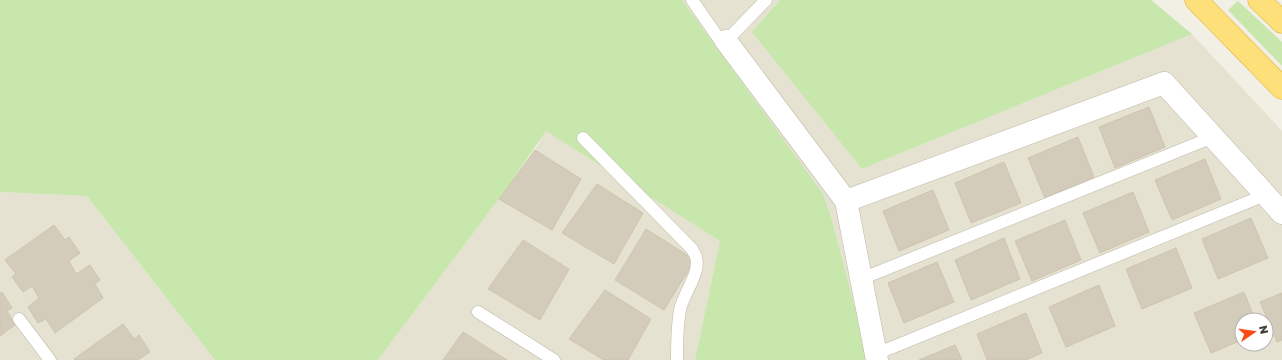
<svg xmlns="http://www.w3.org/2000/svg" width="1282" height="360" font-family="'Golos Text',sans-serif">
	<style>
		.residential { fill: #e6e2d2; fill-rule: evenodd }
		.green { fill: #c7e7ac }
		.building { fill: #d4ccba; stroke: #cfc4ad }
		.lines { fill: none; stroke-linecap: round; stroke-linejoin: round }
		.service-casing { stroke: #beb8a7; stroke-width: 13 }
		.minor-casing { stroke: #beb8a7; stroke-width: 23 }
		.trunk-casing { stroke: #deae33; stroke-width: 23 }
		.service { stroke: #fff; stroke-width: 12 }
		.minor { stroke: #fff; stroke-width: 22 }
		.trunk { stroke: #fee07a; stroke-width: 22 }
	</style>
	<rect width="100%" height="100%" fill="#f2efe4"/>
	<path class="residential" d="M682,0H780L753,32L862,169L1192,34L1282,131V360H869L832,221ZM1242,320H1266V344H1242Z
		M546,130L720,241L695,360H378L504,192L535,150Z
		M0,192L87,196L215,360H0Z"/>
	<path class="green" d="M0,0H682L823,194L832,221L869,360H695L720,241L546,131L504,192L378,360H215L87,196L0,192Z
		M780,0H1151L1192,34L862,169L752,32Z
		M1238,1L1282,42V66L1228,10Z"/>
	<path class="building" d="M1149,107L1165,147L1115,168L1099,127Z
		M1078,137L1094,177L1045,198L1028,158Z
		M535,150L581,179L552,230L499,199Z
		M1205,159L1221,199L1172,220L1155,180Z
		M1004,162L1021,203L971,223L955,183Z
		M597,184L643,213L614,264L562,233Z
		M933,190L949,230L899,251L883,211Z
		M1133,192L1149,232L1100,253L1083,213Z
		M1251,218L1268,258L1218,279L1202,239Z
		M1065,220L1081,260L1032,281L1015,241Z
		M54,225L65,240L69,237L80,253L69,261L76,274L90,265L100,280L95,284L103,298L55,333L46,319L38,323L28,307L39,298L32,286L23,292L12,277L16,274L5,260Z
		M646,229L695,260L664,310L615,280Z
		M1004,238L1020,279L971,300L955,260Z
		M523,240L569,269L540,320L488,289Z
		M1176,248L1192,288L1142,309L1126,269Z
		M937,262L954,302L904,323L888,283Z
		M1099,285L1115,326L1066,347L1049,307Z
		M605,290L651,319L628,360H604L569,339Z
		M2,292L12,308L7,311L15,325L0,336V294Z
		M1244,292L1255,320H1242V340L1211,353L1194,313Z
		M1282,293V340L1277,342L1260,302Z
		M1026,313L1042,353L1026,360H987L977,334Z
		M123,324L134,339L139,335L150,352L138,360H75L74,359Z
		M463,332L507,360H443Z
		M955,345L962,360H919Z"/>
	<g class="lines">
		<g class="service-casing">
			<path id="service" d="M692,0L724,46
				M726,41L766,0
				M583,138L692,249C693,252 696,255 696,257C701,273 683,294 680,310C677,326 677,344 677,360
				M861,279L1213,137
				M478,312L554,360
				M19,319L50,360
				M876,354L1265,195"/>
		</g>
		<g class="minor-casing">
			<path id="minor" d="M726,41L846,201
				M877,360L846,201L1164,83L1282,213"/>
		</g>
		<g class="trunk-casing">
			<path id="trunk" d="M1196,0L1282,88
				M1259,0L1282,22"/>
		</g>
		<use href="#service" class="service"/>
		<use href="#minor" class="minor"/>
		<use href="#trunk" class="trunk"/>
	</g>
	<g transform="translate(1254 332) rotate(77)"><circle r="19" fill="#ffffff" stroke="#b4b2ae"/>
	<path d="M0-3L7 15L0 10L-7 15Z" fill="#fb4a13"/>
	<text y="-6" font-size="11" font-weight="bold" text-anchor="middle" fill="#443f34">N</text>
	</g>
</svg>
